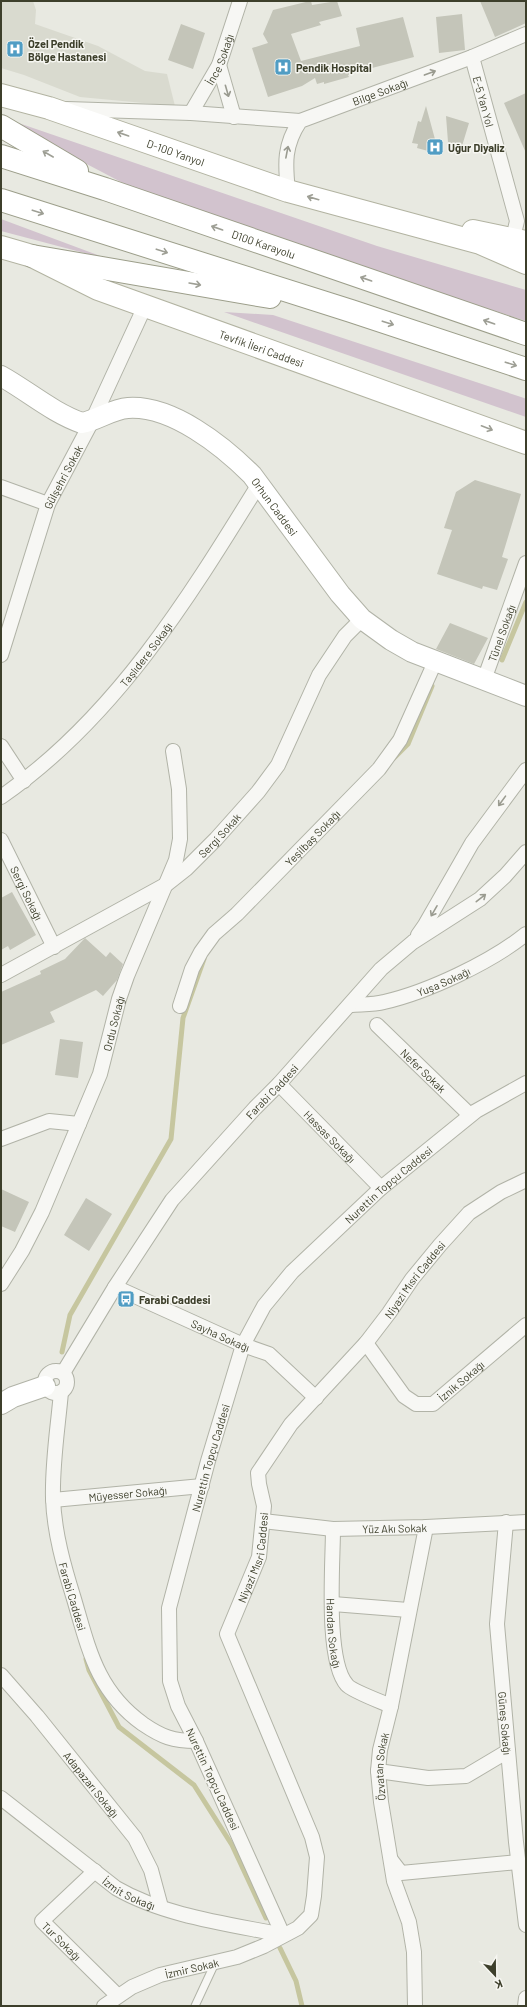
<svg xmlns="http://www.w3.org/2000/svg" width="527" height="2007" font-family="Barlow,sans-serif">
	<style>
		.built { fill: #d9dacf }
		.green { fill: #d2c3ce }
		.lines { fill: none; stroke-linecap: round; stroke-linejoin: round }
		.stream { stroke: #c6c69f; stroke-width: 5 }
		.building { fill: #c4c5b9 }
		.lane-casing { stroke: #b1b3a7; stroke-width: 9 }
		.street-casing { stroke: #b1b3a7; stroke-width: 16 }
		.secondary-casing { stroke: #b1b3a7; stroke-width: 22 }
		.primary-casing { stroke: #b2b3a1; stroke-width: 24 }
		.highway-casing { stroke: #9c9e8a; stroke-width: 24 }
		.lane { stroke: #f7f7f4; stroke-width: 7 }
		.street { stroke: #f7f7f4; stroke-width: 14 }
		.secondary { stroke: #fff; stroke-width: 20 }
		.primary { stroke: #fff; stroke-width: 22 }
		.highway { stroke: #fff; stroke-width: 22 }
		.oneway { stroke: #9a9b90 }
		.oneway2 { stroke: #9e9f95 }
		.labels { text-anchor: middle; dominant-baseline: central; stroke-width: 3; stroke-linejoin: round; paint-order: stroke }
		.poi-label { font-size: 11px; font-weight: bold; fill: #3d3f2b; stroke: #f6f6f1; text-anchor: start }
		.street-label { font-size: 11px; fill: #3d3f2b; stroke: #f6f6f1 }
	</style>
	<rect width="100%" height="100%" fill="#e8e9e1"/>
	<path class="built" d="M1,1H33L36,10L35,24L98,46L145,71L167,74L175,106L80,97L24,75L1,68Z"/>
	<path class="green" d="M1,117L377,246L526,290V321L286,244L140,192L1,119Z
		M1,219L111,260L1,231Z
		M224,312L273,315L524,398L526,399V417Z"/>
	<g class="lines">
		<path class="stream" d="M502,660L526,602
			M394,758L408,744L432,686
			M62,1352L70,1315L171,1139L183,1018L204,959
			M86,1659L89,1670L119,1727L194,1785L232,1845L266,1918
			M280,1948L296,1981L302,2006"/>
	</g>
	<path class="building" d="M310,1H311L312,5L337,1L342,16L319,22L321,25L291,34L301,61L360,46L356,28L403,17L414,57L353,73L348,75L349,77L324,84V82L317,84L315,78L302,86L268,97L252,48L268,43L263,34L273,10Z
		M480,1H526V23L495,37Z
		M462,14L465,50L439,53L436,17Z
		M181,24L205,33L193,69L168,60Z
		M526,93V153L504,103Z
		M426,106L439,154L417,148L418,144L412,143L418,121L421,122Z
		M446,116L469,123L462,146L448,142Z
		M475,480L521,494L502,557L508,559L497,590L483,586L482,589L437,574L452,530L444,528L456,492Z
		M450,623L488,638L474,664L436,649Z
		M12,892L36,935L10,950L8,946L1,950V898Z
		M85,938L106,957L110,952L123,964L117,980L103,996L96,990L50,1012L55,1022L1,1045V992L41,974L40,971L65,959Z
		M60,1039L83,1042L78,1078L55,1075Z
		M1,1189L29,1202L15,1232L1,1226Z
		M86,1198L112,1214L89,1251L64,1235Z"/>
	<g class="lines">
		<g class="lane-casing">
			<path id="lane" d="M195,2006L215,1963"/>
		</g>
		<g class="street-casing">
			<g id="street">
				<path id="s1" d="M472,57L517,221L513,238"/>
				<path d="M219,65L234,117"/>
				<path d="M67,109L191,113L300,121"/>
				<path id="s2" d="M191,113L219,65L240,1"/>
				<path id="s3" d="M288,191C285,163 284,145 300,121L472,57L526,34"/>
				<path d="M1,487L48,504"/>
				<path id="s4" d="M1,655L48,504L92,421L145,306"/>
				<path id="s5" d="M484,680L526,563"/>
				<path d="M1,746L24,781"/>
				<path id="s6" d="M1,797C115,718 188,599 259,484"/>
				<path id="s7" d="M1,840L54,947"/>
				<path d="M418,935L425,925L472,843L526,770"/>
				<path id="s8" d="M1,975L167,884L186,869L216,839L258,792L278,765L319,675L345,636L362,619"/>
				<path id="s9" d="M350,1005C361,1004 373,1005 384,1002C428,992 491,962 526,934"/>
				<path id="s10" d="M180,1006L192,969L201,952L214,934L237,914L379,769L400,740L435,662"/>
				<path id="s11" d="M377,1025L470,1115"/>
				<path id="s12" d="M279,1084L381,1188"/>
				<path d="M1,1139L49,1121L79,1124"/>
				<path id="s13" d="M1,1284L22,1251L42,1212L100,1074L119,999L127,976L176,860L180,839L179,789L173,751"/>
				<path id="s14" d="M115,1287L243,1345L269,1354L316,1398"/>
				<path id="s15" d="M366,1343L404,1396L416,1404H433L526,1325"/>
				<circle cx="56" cy="1382" r="11"/>
				<path id="s16" d="M63,1373L115,1287L172,1200L255,1108L279,1084L381,969L413,942L480,899L505,876L526,852"/>
				<path id="s17" d="M61,1392C58,1427 52,1463 53,1498C54,1532 64,1567 74,1599C89,1650 97,1691 143,1724C162,1737 173,1741 196,1741"/>
				<path id="s18" d="M53,1500L202,1486"/>
				<path id="s19" d="M263,1521L333,1529L426,1527L526,1522"/>
				<path id="s20" d="M506,1522L497,1624L516,1842L526,1925"/>
				<path id="s21" d="M333,1529C333,1562 325,1661 347,1685C352,1691 382,1702 391,1706"/>
				<path d="M333,1604L408,1610"/>
				<path id="s22" d="M1,1675L37,1716L135,1838L151,1870L161,1907"/>
				<path d="M378,1771L428,1778L466,1776L508,1751"/>
				<path id="s23" d="M1,1798L116,1888C164,1916 229,1924 283,1935"/>
				<path d="M391,1860L401,1873L518,1862"/>
				<path id="s24" d="M95,1871L42,1921L118,1996"/>
				<path id="s25" d="M283,1935L196,1741L178,1706L170,1681L169,1608L208,1461L243,1345L264,1306L292,1272L381,1188L476,1111L526,1083"/>
				<path id="s26" d="M104,2006L132,1987L160,1975L237,1957L264,1946L298,1928L311,1915L314,1896L317,1857L312,1837L227,1634L259,1557L264,1506L259,1484L258,1473L291,1424L366,1343L389,1313L412,1279L440,1245L469,1213L501,1192L526,1180"/>
				<path id="s27" d="M415,2006L414,1952L409,1922L394,1881L381,1802L378,1771L380,1750L391,1706L426,1527"/>
				<path d="M525,2006L526,1998"/>
			</g>
		</g>
		<g class="secondary-casing">
			<g id="secondary">
				<path id="s28" d="M1,376C28,391 53,413 82,423C98,420 112,409 128,408C172,405 223,446 252,475L340,594L362,619L391,640L412,652L526,696"/>
				<path d="M1,1404L13,1397L45,1386"/>
			</g>
		</g>
		<g class="primary-casing">
			<g id="primary">
				<path id="s29" d="M1,95L49,108L288,191L480,243L526,263"/>
				<path d="M473,231L526,242"/>
				<path id="s30" d="M1,247L32,256L98,289L526,443"/>
			</g>
		</g>
		<g class="highway-casing">
			<g id="highway">
				<path d="M1,126L77,171"/>
				<path id="s31" d="M1,156L105,189L526,334"/>
				<path d="M1,200L351,311L526,369"/>
				<path d="M32,256L270,297"/>
			</g>
		</g>
		<use href="#lane" class="lane"/>
		<use href="#street" class="street"/>
		<use href="#secondary" class="secondary"/>
		<use href="#primary" class="primary"/>
		<use href="#highway" class="highway"/>
	</g>
	<defs><path id="oneway-shaft" d="M-6 0H5M1.5-3L5.5 0L1.5 3" fill="none" stroke-width="1.6" stroke-linecap="round" stroke-linejoin="round"/></defs>
	<g class="oneway">
		<use href="#oneway-shaft" transform="translate(430 73) rotate(-20)"/>
		<use href="#oneway-shaft" transform="translate(227 91) rotate(74)"/>
		<use href="#oneway-shaft" transform="translate(287 152) rotate(-79)"/>
		<use href="#oneway-shaft" transform="translate(502 801) rotate(126)"/>
		<use href="#oneway-shaft" transform="translate(481 898) rotate(-38)"/>
		<use href="#oneway-shaft" transform="translate(434 911) rotate(120)"/>
	</g>
	<g class="oneway2">
		<use href="#oneway-shaft" transform="translate(123 134) rotate(-161)"/>
		<use href="#oneway-shaft" transform="translate(48 154) rotate(-150)"/>
		<use href="#oneway-shaft" transform="translate(313 198) rotate(-164)"/>
		<use href="#oneway-shaft" transform="translate(38 212) rotate(18)"/>
		<use href="#oneway-shaft" transform="translate(217 228) rotate(-161)"/>
		<use href="#oneway-shaft" transform="translate(162 251) rotate(18)"/>
		<use href="#oneway-shaft" transform="translate(366 279) rotate(-161)"/>
		<use href="#oneway-shaft" transform="translate(195 284) rotate(10)"/>
		<use href="#oneway-shaft" transform="translate(489 322) rotate(-161)"/>
		<use href="#oneway-shaft" transform="translate(388 323) rotate(18)"/>
		<use href="#oneway-shaft" transform="translate(511 364) rotate(18)"/>
		<use href="#oneway-shaft" transform="translate(487 428) rotate(21)"/>
	</g>
	<defs>
		<g id="hospital-square" transform="scale(0.9)"><rect x="-9" y="-9" width="18" height="18" rx="4" fill="#509dc4" stroke="#f6f6f1"/><path d="M-5-5h3v3.5h4V-5h3V5h-3V1.5h-4V5h-3Z" fill="#fff"/></g>
		<g id="bus-square" transform="scale(0.9)"><rect x="-9" y="-9" width="18" height="18" rx="4" fill="#509dc4" stroke="#f6f6f1"/><path d="M-5-6H5V4H4V6H2V4H-2V6H-4V4H-5ZM-3.5-4V0h7V-4ZM-3.5 1.2v1.5H-2V1.2ZM2 1.2v1.5H3.5V1.2Z" fill="#fff"/></g>
	</defs>
	<g fill-rule="evenodd">
		<use href="#hospital-square" x="15" y="49"/>
		<use href="#hospital-square" x="283" y="67"/>
		<use href="#hospital-square" x="435" y="147"/>
		<use href="#bus-square" x="126" y="1299"/>
	</g>
	<g class="labels">
		<g class="poi-label">
			<text x="28" y="43">Özel Pendik<tspan x="28" dy="13">Bölge Hastanesi</tspan></text>
			<text x="296" y="67">Pendik Hospital</text>
			<text x="448" y="147">Uğur Diyaliz</text>
			<text x="139" y="1299">Farabi̇ Caddesi̇</text>
		</g>
		<g class="street-label">
			<text stroke="none"><textPath href="#s2" startOffset="61">İnce Sokağı</textPath></text>
			<text stroke="none"><textPath href="#s3" startOffset="158">Bilge Sokağı</textPath></text>
			<text stroke="none"><textPath href="#s1" startOffset="46">E-5 Yan Yol</textPath></text>
			<text stroke="none"><textPath href="#s29" startOffset="184">D-100 Yanyol</textPath></text>
			<text stroke="none"><textPath href="#s31" startOffset="277">D100 Karayolu</textPath></text>
			<text stroke="none"><textPath href="#s30" startOffset="280">Tevfik İleri Caddesi</textPath></text>
			<text stroke="none"><textPath href="#s4" startOffset="189">Gülşehri Sokak</textPath></text>
			<text stroke="none"><textPath href="#s28" startOffset="326">Orhun Caddesi</textPath></text>
			<text stroke="none"><textPath href="#s5" startOffset="50">Tünel Sokağı</textPath></text>
			<text stroke="none"><textPath href="#s6" startOffset="204">Taşlıdere Sokağı</textPath></text>
			<text stroke="none"><textPath href="#s8" startOffset="261">Sergi Sokak</textPath></text>
			<text stroke="none"><textPath href="#s10" startOffset="218">Yeşilbaş Sokağı</textPath></text>
			<text stroke="none"><textPath href="#s7" startOffset="59">Sergi Sokağı</textPath></text>
			<text stroke="none"><textPath href="#s9" startOffset="97">Yuşa Sokağı</textPath></text>
			<text stroke="none"><textPath href="#s13" startOffset="285">Ordu Sokağı</textPath></text>
			<text stroke="none"><textPath href="#s11" startOffset="65">Nefer Sokak</textPath></text>
			<text stroke="none"><textPath href="#s16" startOffset="352">Farabi Caddesi</textPath></text>
			<text stroke="none"><textPath href="#s12" startOffset="73">Hassas Sokağı</textPath></text>
			<text stroke="none"><textPath href="#s25" startOffset="843">Nurettin Topçu Caddesi</textPath></text>
			<text stroke="none"><textPath href="#s26" startOffset="946">Niyazi Mısri Caddesi</textPath></text>
			<text stroke="none"><textPath href="#s14" startOffset="116">Sayha Sokağı</textPath></text>
			<text stroke="none"><textPath href="#s15" startOffset="133">İznik Sokağı</textPath></text>
			<text stroke="none"><textPath href="#s25" startOffset="507">Nurettin Topçu Caddesi</textPath></text>
			<text stroke="none"><textPath href="#s18" startOffset="75">Müyesser Sokağı</textPath></text>
			<text stroke="none"><textPath href="#s19" startOffset="132">Yüz Akı Sokak</textPath></text>
			<text stroke="none"><textPath href="#s26" startOffset="610">Niyazi Mısri Caddesi</textPath></text>
			<text stroke="none"><textPath href="#s17" startOffset="207">Farabi Caddesi</textPath></text>
			<text stroke="none"><textPath href="#s21" startOffset="104">Handan Sokağı</textPath></text>
			<text stroke="none"><textPath href="#s20" startOffset="202">Güneş Sokağı</textPath></text>
			<text stroke="none"><textPath href="#s27" startOffset="244">Özvatan Sokak</textPath></text>
			<text transform="translate(213 1779) rotate(65)">Nurettin Topçu Caddesi</text>
			<text stroke="none"><textPath href="#s22" startOffset="142">Adapazarı Sokağı</textPath></text>
			<text stroke="none"><textPath href="#s23" startOffset="160">İzmit Sokağı</textPath></text>
			<text stroke="none"><textPath href="#s24" startOffset="101">Tur Sokağı</textPath></text>
			<text stroke="none"><textPath href="#s26" startOffset="97">İzmir Sokak</textPath></text>
		</g>
	</g>
	<rect width="527" height="2007" fill="none" stroke="#3d3f2b" stroke-width="4"/>
	<g transform="translate(495 1975) rotate(158)" stroke="#f6f6f1" stroke-width="3" paint-order="stroke">
	<path d="M0-3L7 15L0 10L-7 15Z" fill="#3d3f2b"/>
	<text y="-6" font-size="11" font-weight="bold" text-anchor="middle" fill="#3d3f2b">K</text>
	</g>
</svg>
